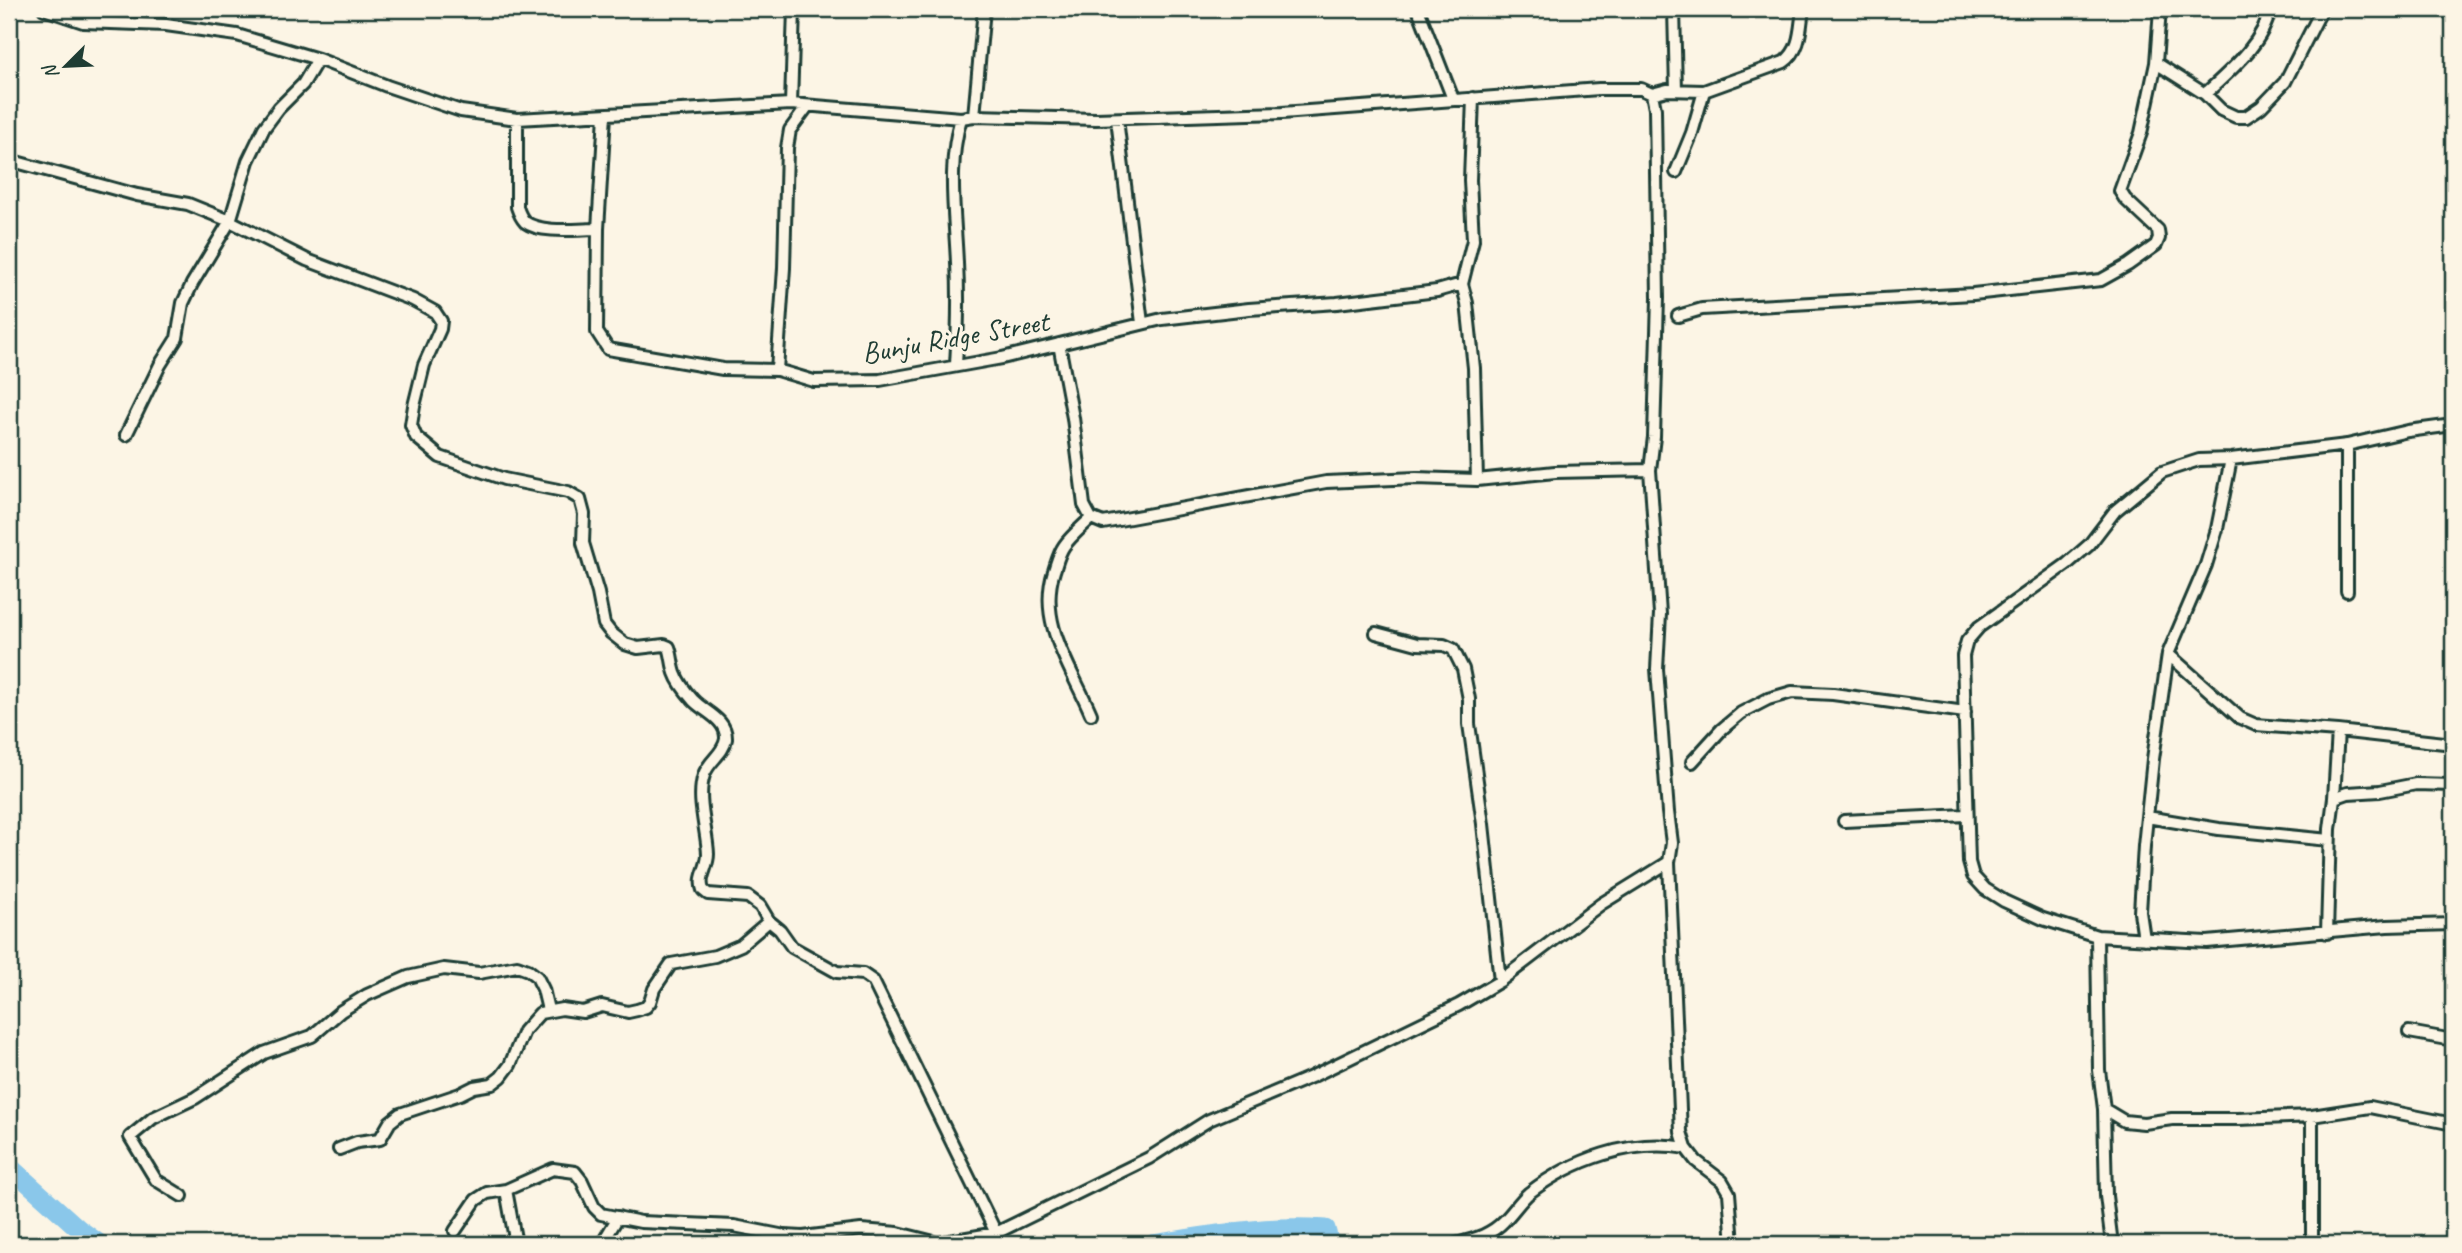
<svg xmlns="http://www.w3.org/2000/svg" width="2462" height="1253" font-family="Caveat,sans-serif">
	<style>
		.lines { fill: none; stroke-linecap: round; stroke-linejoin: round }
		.river { stroke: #8ac7ea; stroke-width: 19 }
		.minor-casing { stroke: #1f3d34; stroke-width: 16 }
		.minor { stroke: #fcf5e5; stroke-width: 10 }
		.labels { text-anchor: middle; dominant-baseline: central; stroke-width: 6; stroke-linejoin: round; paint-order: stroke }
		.street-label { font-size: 30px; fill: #1f3d34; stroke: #fcf5e5 }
	</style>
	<rect width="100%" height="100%" fill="#fcf5e5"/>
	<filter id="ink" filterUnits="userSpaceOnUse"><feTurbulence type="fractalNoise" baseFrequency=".0143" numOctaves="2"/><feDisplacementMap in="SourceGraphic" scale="14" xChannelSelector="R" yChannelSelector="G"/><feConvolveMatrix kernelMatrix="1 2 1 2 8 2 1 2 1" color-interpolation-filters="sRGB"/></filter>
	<g filter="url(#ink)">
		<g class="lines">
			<path class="river" d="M9,1166L79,1229L100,1244
				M1153,1244C1211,1235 1267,1224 1326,1229L1330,1244"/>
			<g class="minor-casing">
				<path id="minor" d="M44,9L83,22L166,25L237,35L318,59L387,86L461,111L517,119L791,104L961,118L974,116L1096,119L1282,113L1599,89H1641L1652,94L1655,109L1658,298L1654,437L1650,470L1660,614L1657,669L1668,812L1672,843L1669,862L1681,1132L1686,1148L1696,1161L1722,1181L1729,1193L1733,1244
					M1418,9L1453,99
					M1674,9L1676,90
					M2156,63L2205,94L2221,110L2236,117H2246L2261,107L2285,82L2322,9
					M1652,94L1667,90L1704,91L1784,62C1801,50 1800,29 1803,9
					M2205,94C2230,71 2264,43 2270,9
					M1473,98L1470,180L1473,240L1462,284L1467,303L1474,368L1477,480
					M791,104L794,9
					M605,115L598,229L597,332L608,349L723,369L777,370L814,381L880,380L1002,358L1162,319L1249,309L1337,303L1437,291L1462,284
					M974,116L984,9
					M517,119V207C519,213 521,218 525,222C541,234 579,229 598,229
					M1117,119L1142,323
					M9,160L137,195L188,204L230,221L307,260L413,300L435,312L441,321L440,329L424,365L414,406L411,425L416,437L440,457L504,479L568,492L580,499L584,514L583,543L598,593L604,624L611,633L625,644L638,648L664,645L669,647C672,655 672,664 675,673C678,682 686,692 693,700C704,712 727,719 726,739C724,754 708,761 704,775C696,799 707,829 708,854C708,868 698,877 703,890L708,894L748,897L760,906L769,921L780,930L792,947L837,972L863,974L873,981L996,1233
					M1676,172L1692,133L1704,91
					M1678,316L1702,309L1973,294L2101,280L2128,265L2156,245L2159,238L2158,230L2125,199L2120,191L2141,133L2156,63L2160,9
					M1059,344L1073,418L1084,505L1091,518L1103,523L1326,482L1416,478L1477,480L1555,472L1650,470
					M956,365C958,331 959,297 957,263C955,214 947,165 961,118
					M777,370L784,268L787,148L790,130L807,107
					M2453,425L2408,431L2347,445L2231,459L2199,460L2162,472L2115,511L2089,545L2067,564L1979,627L1967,641L1963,656L1969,862L1973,876L1985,889L2004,901L2043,919L2097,936L2207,942L2387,926L2453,924
					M126,435L160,365L177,338L183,303L192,284L230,221L248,161L264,128L279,108L303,84L318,59
					M2347,445V591
					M1091,518C1082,527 1071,536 1064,546C1059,553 1057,562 1054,571C1037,623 1072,668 1091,714
					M1376,633L1417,644L1444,645L1453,649L1463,669L1469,699V724L1483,824L1500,981
					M2168,654L2240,718L2256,725L2338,731L2453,744
					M1692,762L1722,729L1741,713L1768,699L1792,692L1833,694L1965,712
					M2334,798L2338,731
					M2147,817L2219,829L2329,840
					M1844,821L1966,815
					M2327,933L2330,829L2334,798L2348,793L2380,791L2416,784L2453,785
					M2097,936L2099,1070L2104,1109L2106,1196L2112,1244
					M2144,939L2140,912L2144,846L2153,759L2168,654L2206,565L2217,529L2231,459
					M2409,1032L2453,1040
					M2104,1109L2124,1121L2144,1123L2172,1119H2238L2312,1116L2370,1107L2453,1124
					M339,1149L357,1142L380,1139L390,1122L400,1114L460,1094L474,1087L492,1084L501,1077L510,1065L524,1031L540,1013L562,1009L583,1012L602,1006L628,1012L637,1010L646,1007L650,1002L654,989L671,964L715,956L741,945L769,921
					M506,1190L516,1244
					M182,1196L156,1180L130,1137L153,1118L195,1098L264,1053L312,1036L341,1011L367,995L408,977L444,969L479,973L517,966L528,970L537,977L543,989L548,1010
					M455,1231L476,1200L487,1193L506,1190L553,1169L575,1172L582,1181L594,1207L601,1214L641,1222L734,1226L785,1236L803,1237L861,1230L898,1233L938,1243L996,1233L1149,1158L1209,1120L1311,1077L1459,1005L1500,981L1601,904L1669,862
					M602,1244L618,1217
					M1456,1244C1474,1239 1491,1235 1504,1221C1513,1212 1520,1201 1529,1193C1572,1160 1631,1138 1686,1148
					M2312,1244V1116"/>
			</g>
			<use href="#minor" class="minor"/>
		</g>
	</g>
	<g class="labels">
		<g class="street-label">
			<text transform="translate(955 337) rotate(-10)">Bunju Ridge Street</text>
		</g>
	</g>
	<rect width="2462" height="1253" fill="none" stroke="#fcf5e5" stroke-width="35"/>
	<rect x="18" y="18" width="2427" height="1218" fill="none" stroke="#1f3d34" stroke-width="2.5" filter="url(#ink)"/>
	<g transform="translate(66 66) rotate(246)" stroke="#fcf5e5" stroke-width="5" paint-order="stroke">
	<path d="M0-5L12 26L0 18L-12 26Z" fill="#1f3d34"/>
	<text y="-10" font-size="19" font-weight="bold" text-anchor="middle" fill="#1f3d34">N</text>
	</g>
</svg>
